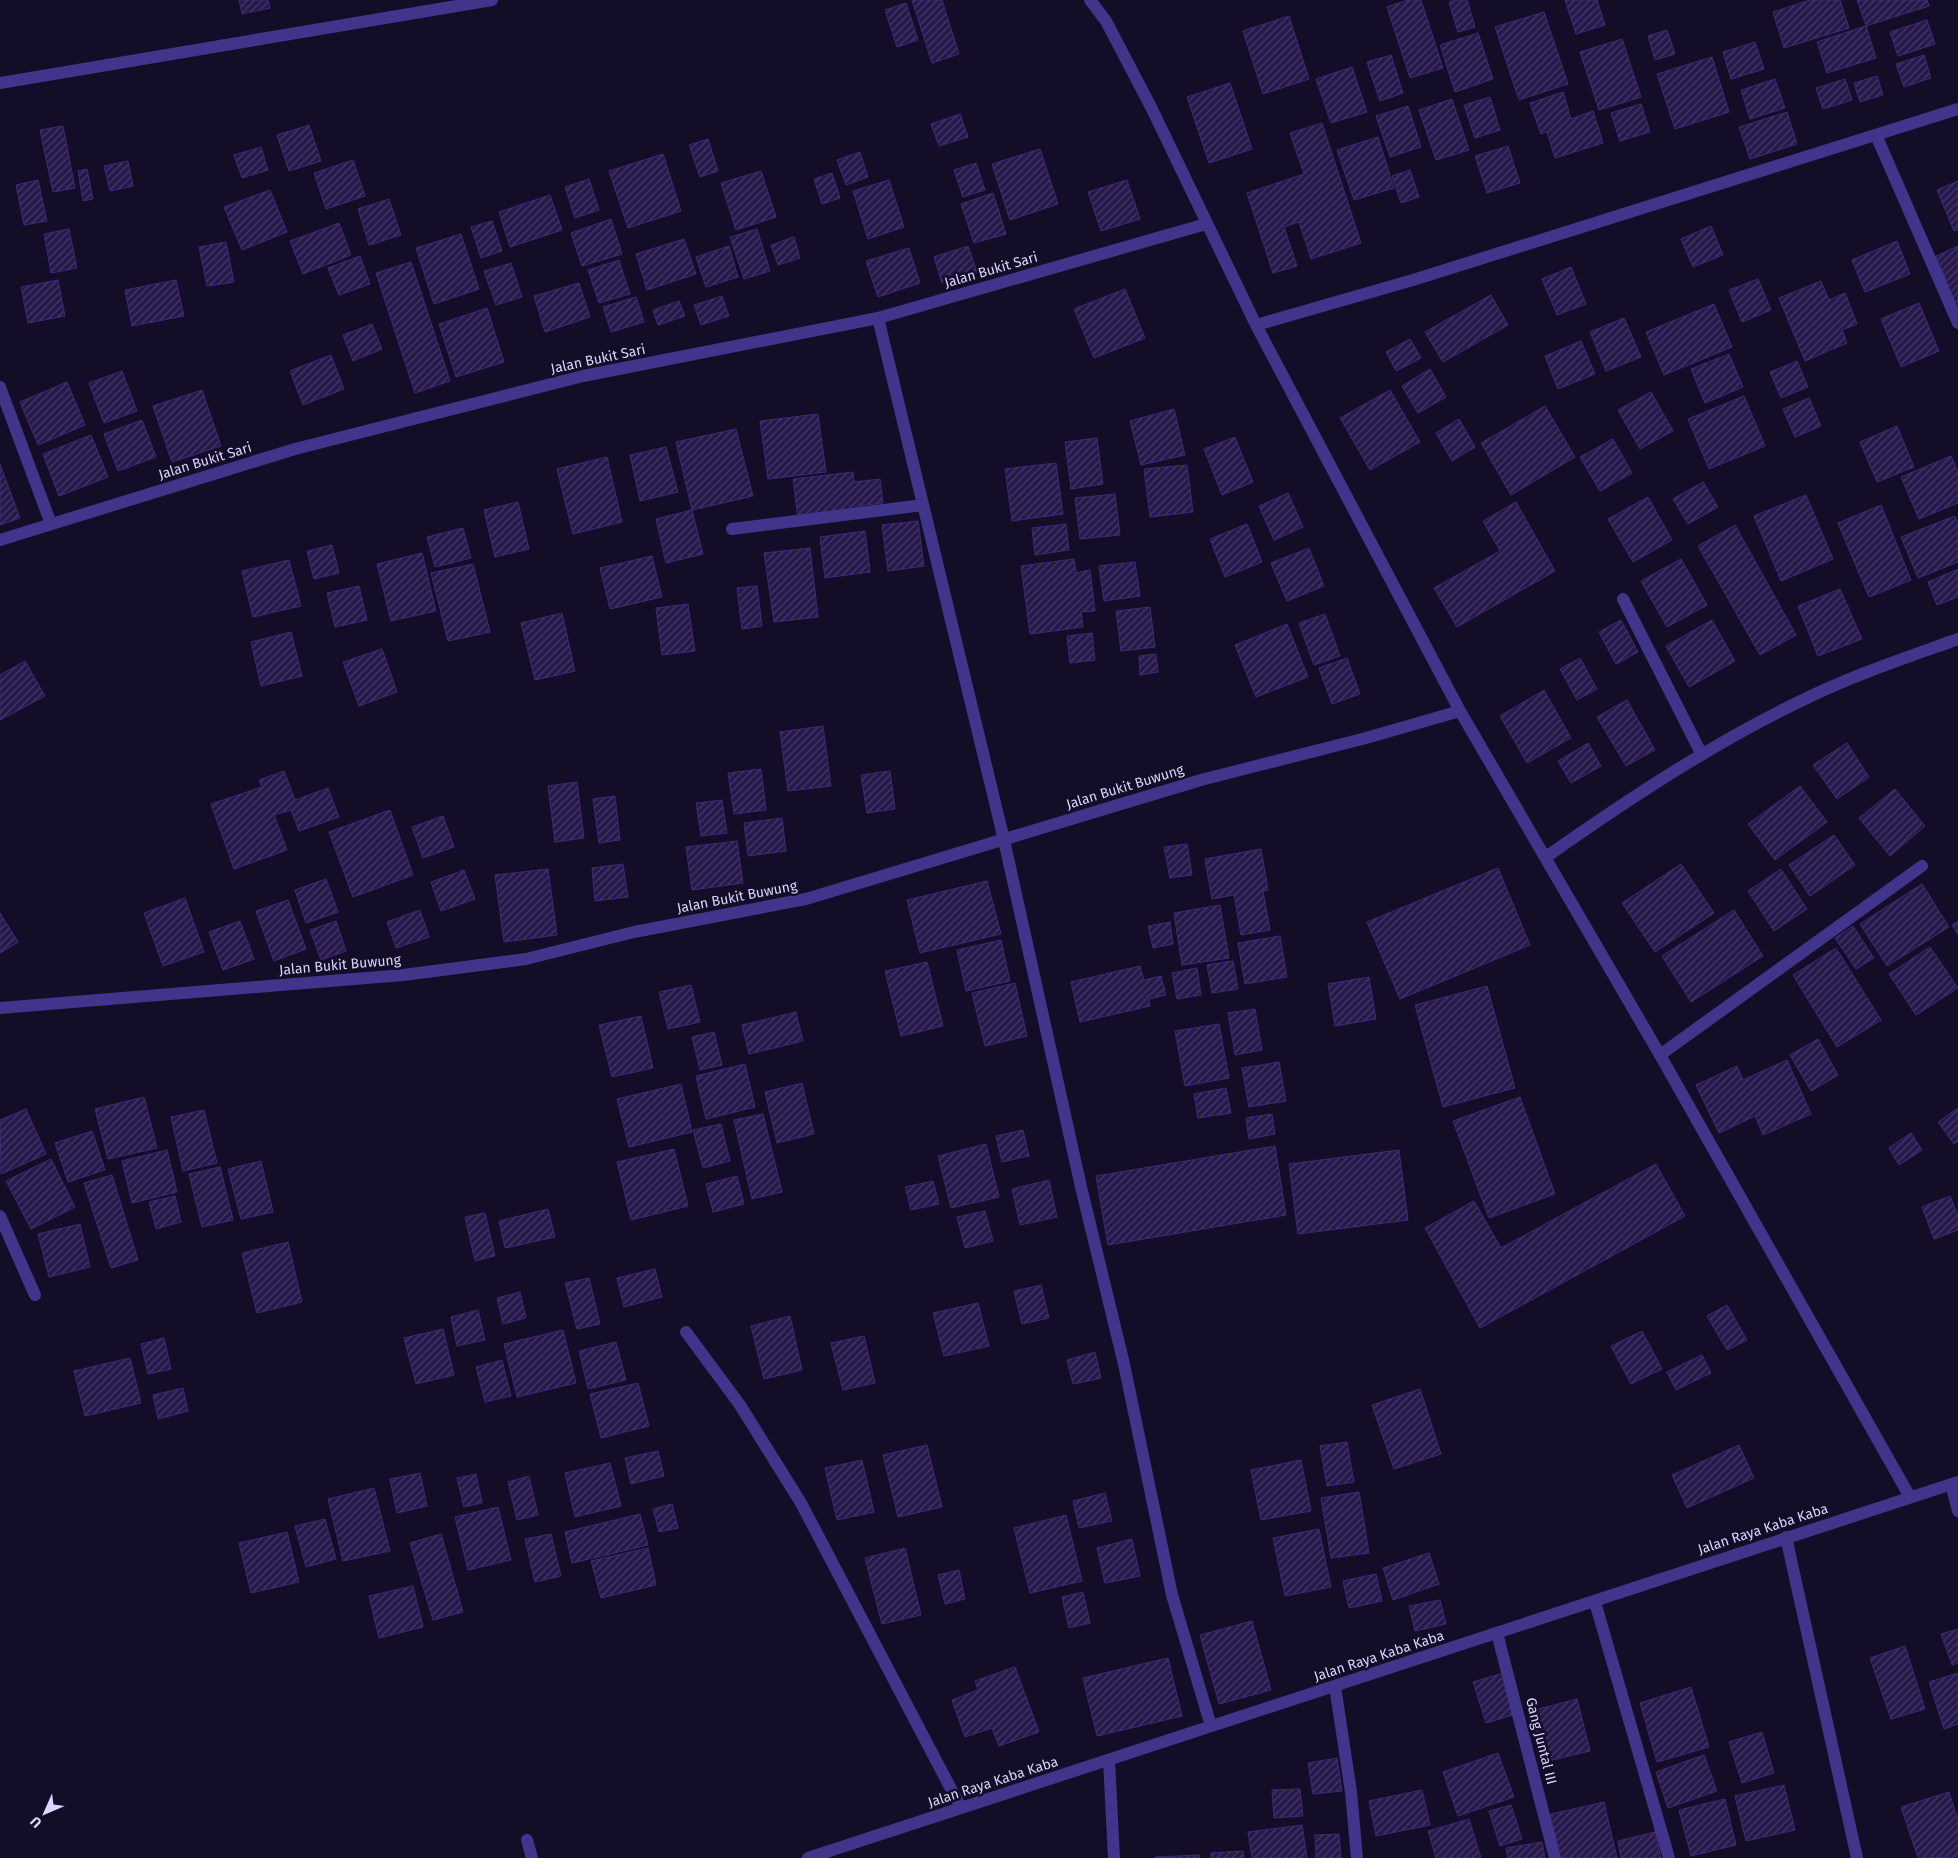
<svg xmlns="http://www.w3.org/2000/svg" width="1958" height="1858" font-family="'Fira Sans',sans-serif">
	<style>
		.building { fill: url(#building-hatch); stroke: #3f2879 }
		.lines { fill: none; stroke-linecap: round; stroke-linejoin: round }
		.minor { stroke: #40358b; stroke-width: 12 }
		.labels { text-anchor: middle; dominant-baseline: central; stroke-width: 5; stroke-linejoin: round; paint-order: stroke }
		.street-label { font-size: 14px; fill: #ddd5ff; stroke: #140d28 }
	</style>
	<defs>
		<pattern id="building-hatch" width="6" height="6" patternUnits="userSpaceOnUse" patternTransform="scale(1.25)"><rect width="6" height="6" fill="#27184b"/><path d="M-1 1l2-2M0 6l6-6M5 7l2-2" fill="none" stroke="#463966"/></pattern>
	</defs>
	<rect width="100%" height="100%" fill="#140d28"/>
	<path class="building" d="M239,0H268L270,8L242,14Z
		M912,0H942L959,54L932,63Z
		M1408,0H1421L1443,68L1410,78L1387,7Z
		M1456,0H1467L1475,27L1458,32L1449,2Z
		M1565,0H1597L1605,25L1576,34Z
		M1810,0H1840L1849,28L1784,48L1773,12Z
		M1857,0H1927L1929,6L1866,26Z
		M906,3L918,40L897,47L885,10Z
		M1544,12L1568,84L1519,100L1495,27Z
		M1289,16L1309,79L1263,94L1243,31Z
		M1927,20L1935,44L1898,56L1890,32Z
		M1866,26L1876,58L1827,73L1817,42Z
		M1667,30L1675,54L1655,60L1648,36Z
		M1478,33L1493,79L1455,92L1440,45Z
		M1622,39L1641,97L1599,110L1580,52Z
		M1755,42L1764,69L1731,79L1723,52Z
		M1391,55L1403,93L1380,101L1367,62Z
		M1924,55L1931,78L1904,87L1896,64Z
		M1712,57L1729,112L1675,129L1657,74Z
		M1352,67L1367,112L1331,123L1316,79Z
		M1877,76L1883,95L1860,102L1854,83Z
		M1775,79L1785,108L1750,119L1741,90Z
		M1845,79L1852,100L1823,109L1816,88Z
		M1230,83L1252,149L1209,163L1187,97Z
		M1563,92L1571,119L1593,111L1603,143L1555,158L1547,132L1541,134L1530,103Z
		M1490,97L1500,130L1475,138L1464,105Z
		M1452,99L1469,150L1436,160L1419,110Z
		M1641,104L1650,132L1620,141L1611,113Z
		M1408,106L1421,147L1390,157L1376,116Z
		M1787,112L1797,144L1750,159L1739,127Z
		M960,114L968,137L939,146L931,124Z
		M1322,123L1361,243L1311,259L1299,222L1284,227L1297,266L1273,273L1247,193L1304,174L1290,133Z
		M309,125L321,161L289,171L277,135Z
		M63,126L75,188L53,192L40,130Z
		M1378,137L1394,188L1354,200L1337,150Z
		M708,139L718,171L700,177L689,145Z
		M1508,146L1520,183L1487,193L1475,156Z
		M261,147L268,170L242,178L234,155Z
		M1040,149L1058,204L1010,220L992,164Z
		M860,152L868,177L846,185L837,160Z
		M663,154L681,211L628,228L609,171Z
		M353,160L365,196L326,209L314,173Z
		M128,161L133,186L110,191L104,166Z
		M976,163L985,190L963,197L954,170Z
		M87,169L93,199L83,201L78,171Z
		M1410,170L1419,197L1401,203L1392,176Z
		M761,171L776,217L736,230L721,183Z
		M832,173L840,198L822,204L814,179Z
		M589,179L599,210L575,218L565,187Z
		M38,180L47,221L24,225L16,185Z
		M889,180L904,227L868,239L853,191Z
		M1127,180L1140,219L1101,231L1088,192Z
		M1958,181V230L1954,231L1937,190Z
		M270,190L287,232L242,250L224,207Z
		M993,193L1006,234L974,243L961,204Z
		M550,195L562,230L510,247L499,212Z
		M389,199L401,235L369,245L358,209Z
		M611,219L622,254L582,266L571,233Z
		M492,221L502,251L481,258L471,227Z
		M339,223L351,255L303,274L290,241Z
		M1711,226L1723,255L1693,267L1681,239Z
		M69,229L77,268L51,273L44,234Z
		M757,229L770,271L744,279L730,237Z
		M461,234L479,289L434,304L416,248Z
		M794,237L800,258L778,265L771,245Z
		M684,239L696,274L647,290L636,254Z
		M1897,241L1910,274L1865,292L1852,260Z
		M226,242L234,282L207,286L199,247Z
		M729,246L738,277L706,287L696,257Z
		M968,246L977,272L942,283L934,257Z
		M1958,246V310L1936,256Z
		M909,248L920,283L878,297L866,261Z
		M360,256L370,284L339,295L328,268Z
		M619,260L630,294L599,303L588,270Z
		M411,262L450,381L415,393L376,273Z
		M511,263L522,297L496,305L484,271Z
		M1571,267L1586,304L1557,315L1542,279Z
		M1758,279L1771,310L1742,322L1729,290Z
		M58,280L65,316L28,323L21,287Z
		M176,280L184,316L132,326L125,290Z
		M1821,281L1829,300L1845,293L1857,324L1842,330L1847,343L1805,361L1779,298Z
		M579,283L590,317L545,332L534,296Z
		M1125,289L1145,338L1094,358L1074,309Z
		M1491,295L1508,325L1443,362L1425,332Z
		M722,296L729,316L701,325L694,305Z
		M636,297L644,322L611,332L603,307Z
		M679,301L685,316L658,325L653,310Z
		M1919,303L1939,351L1901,367L1881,319Z
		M1714,304L1732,347L1664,375L1646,332Z
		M487,308L504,362L456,377L439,324Z
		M1624,318L1641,357L1606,371L1590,332Z
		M372,324L382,349L353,361L343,335Z
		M1410,339L1421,358L1396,371L1386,352Z
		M1581,341L1595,374L1558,389L1545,356Z
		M1729,354L1743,387L1705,403L1691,369Z
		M331,355L344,389L303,405L290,371Z
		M1797,361L1808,387L1781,398L1770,372Z
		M1430,369L1446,397L1418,413L1402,386Z
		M122,371L137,411L104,423L89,383Z
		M67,382L85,425L38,445L20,402Z
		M202,390L221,446L172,462L153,406Z
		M1390,390L1420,442L1370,470L1340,418Z
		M1651,392L1673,431L1640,449L1618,410Z
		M1744,396L1765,446L1709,469L1688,419Z
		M1809,398L1821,426L1795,437L1783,409Z
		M1545,406L1575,457L1511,495L1481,443Z
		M1174,409L1185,455L1141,465L1130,421Z
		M818,414L826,472L768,479L760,421Z
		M1459,419L1475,447L1452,461L1436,433Z
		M142,420L156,457L118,471L104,434Z
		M1897,426L1914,467L1877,482L1860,442Z
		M736,429L753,496L692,510L676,442Z
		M91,435L108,477L59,496L43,454Z
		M1235,437L1253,482L1222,495L1204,449Z
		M1097,438L1103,484L1071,489L1065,442Z
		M1613,439L1632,473L1600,491L1580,457Z
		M666,447L678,492L640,501L630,455Z
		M1951,456L1958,472V503L1919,519L1901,477Z
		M607,457L622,522L573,534L557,469Z
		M1056,463L1063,514L1012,521L1005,469Z
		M0,464L20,518L0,525Z
		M1187,465L1193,512L1150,517L1144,469Z
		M853,472L854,482L880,479L883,503L858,506L859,511L798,519L793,479Z
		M1703,482L1718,507L1688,524L1673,499Z
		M1288,493L1303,527L1274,540L1259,506Z
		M1115,494L1120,535L1080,539L1075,498Z
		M1806,495L1833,559L1781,581L1754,516Z
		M1648,497L1672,540L1633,562L1608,519Z
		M518,502L529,549L495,557L484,510Z
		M1516,502L1555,571L1457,627L1434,588L1500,551L1483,521Z
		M1881,505L1911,580L1869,597L1838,523Z
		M692,510L703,554L666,563L656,519Z
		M1955,516L1958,523V562L1918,578L1901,537Z
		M918,521L924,566L888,571L882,525Z
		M1066,524L1069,550L1035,555L1032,528Z
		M1247,524L1262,562L1225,577L1210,539Z
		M1735,525L1796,635L1760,655L1698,546Z
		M463,528L471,558L435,567L427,537Z
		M865,531L870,572L825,578L820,537Z
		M332,545L339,573L314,579L307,551Z
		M810,548L818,617L774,622L764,553Z
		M1309,548L1324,586L1287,601L1271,563Z
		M422,553L436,611L391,621L377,564Z
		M652,556L662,597L610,609L600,568Z
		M1074,559L1076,573L1090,570L1095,611L1081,612L1083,627L1030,634L1021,566Z
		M1681,559L1707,605L1667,627L1641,581Z
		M289,560L301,606L253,617L242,571Z
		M1135,562L1140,596L1104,601L1099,566Z
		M473,564L490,632L448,641L431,573Z
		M1958,569V597L1937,605L1928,582Z
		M359,586L367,620L335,627L327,593Z
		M757,586L762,626L742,629L737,588Z
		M1840,589L1862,639L1818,656L1798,606Z
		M688,604L695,651L662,655L656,608Z
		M1150,607L1155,647L1121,651L1116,611Z
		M562,613L575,671L535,680L521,623Z
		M1325,614L1340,656L1314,665L1299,623Z
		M1621,620L1638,652L1616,664L1599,632Z
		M1712,620L1735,661L1689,687L1666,646Z
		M1287,624L1308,677L1256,697L1235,645Z
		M291,632L302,676L261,686L251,642Z
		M1092,633L1095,660L1070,663L1067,636Z
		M382,649L397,692L359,706L343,662Z
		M1156,654L1158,672L1140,675L1139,656Z
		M1347,658L1360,694L1332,704L1319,668Z
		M1580,658L1597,689L1577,700L1560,669Z
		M25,661L45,696L0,720V675Z
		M1544,690L1571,738L1527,763L1500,716Z
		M1627,700L1655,750L1626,766L1597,717Z
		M823,726L831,786L788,791L780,732Z
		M1588,743L1601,766L1571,783L1558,761Z
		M1847,743L1869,777L1837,799L1813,765Z
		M761,769L766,810L734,814L728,773Z
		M284,771L295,800L328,788L339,817L299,831L291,810L274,815L287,850L234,869L211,804L262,787L259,780Z
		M890,771L895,809L867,813L861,775Z
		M577,782L584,838L555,842L548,786Z
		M1800,786L1827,822L1775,860L1748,824Z
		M1895,789L1925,826L1890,856L1859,818Z
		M615,796L620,840L599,843L593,799Z
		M722,800L727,833L701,836L696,803Z
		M390,810L413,875L353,897L329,832Z
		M443,816L454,847L423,858L412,827Z
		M782,818L786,851L748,856L744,823Z
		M1834,835L1855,865L1810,896L1789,865Z
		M737,841L743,883L692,890L686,847Z
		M1187,844L1192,875L1170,878L1164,847Z
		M1261,849L1268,890L1263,891L1270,930L1241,935L1234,895L1212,899L1205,859Z
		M623,864L628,897L595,901L592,868Z
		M1681,864L1714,913L1655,952L1622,903Z
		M1498,868L1530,945L1400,999L1367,922Z
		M548,869L557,935L504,942L495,875Z
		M1781,869L1807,909L1774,931L1748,891Z
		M464,870L475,899L441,911L431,882Z
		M326,879L338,912L306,923L295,890Z
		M987,881L1001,934L920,953L907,900Z
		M1922,884L1949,927L1887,966L1860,924Z
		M185,898L204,952L163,966L144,913Z
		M288,900L306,949L274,961L256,911Z
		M1220,905L1229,958L1182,965L1174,913Z
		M420,910L429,937L396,948L387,922Z
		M1734,910L1763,956L1691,1002L1662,956Z
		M0,913L18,942L0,953Z
		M240,921L254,959L223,970L209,932Z
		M336,921L346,951L321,960L310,930Z
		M1958,921V935L1952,925Z
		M1170,922L1173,944L1153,948L1148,926Z
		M1853,926L1874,958L1856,969L1835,938Z
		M1280,936L1287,977L1245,984L1238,943Z
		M1001,940L1010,981L966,991L957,950Z
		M1930,947L1958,988L1916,1015L1889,974Z
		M1836,948L1881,1020L1837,1047L1793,975Z
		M1233,961L1238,989L1212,993L1207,965Z
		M927,962L943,1026L901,1036L885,971Z
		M1140,966L1144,980L1161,976L1166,995L1149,999L1150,1006L1080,1022L1071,982Z
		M1197,968L1201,995L1177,999L1172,973Z
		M1369,977L1376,1019L1335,1026L1328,984Z
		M1015,983L1027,1036L985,1046L972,993Z
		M691,985L700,1022L668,1029L659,992Z
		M1487,986L1515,1088L1443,1107L1415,1005Z
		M1255,1009L1262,1050L1235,1055L1228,1013Z
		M796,1012L803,1041L749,1054L742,1025Z
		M641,1016L653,1068L612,1077L599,1025Z
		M1219,1024L1229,1078L1185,1086L1175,1031Z
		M714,1032L722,1065L700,1070L692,1037Z
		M1818,1039L1838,1075L1811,1091L1790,1055Z
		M1787,1060L1811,1114L1763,1135L1755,1116L1719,1133L1696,1085L1737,1066L1743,1080Z
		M1279,1062L1286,1101L1249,1107L1242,1068Z
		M745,1064L755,1107L706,1119L696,1076Z
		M802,1083L814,1134L777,1143L765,1092Z
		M681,1084L692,1132L629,1147L617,1099Z
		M1226,1088L1231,1113L1198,1118L1194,1094Z
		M144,1097L157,1148L108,1159L95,1109Z
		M1520,1097L1555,1194L1489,1218L1453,1121Z
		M1958,1108V1141L1954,1144L1938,1122Z
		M26,1109L46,1154L1,1174L0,1120Z
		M204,1110L217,1163L183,1171L171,1117Z
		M763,1114L782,1192L752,1199L734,1120Z
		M1272,1114L1275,1134L1249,1139L1246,1118Z
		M721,1124L730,1161L703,1168L693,1130Z
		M1023,1130L1029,1156L1002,1162L996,1136Z
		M92,1131L105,1170L68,1182L55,1143Z
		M1911,1133L1922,1150L1899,1165L1889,1148Z
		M986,1144L999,1197L951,1208L938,1156Z
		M1275,1146L1286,1215L1108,1245L1096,1176Z
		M674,1149L688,1206L631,1220L617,1162Z
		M167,1150L177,1192L132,1203L122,1161Z
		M1399,1150L1408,1220L1298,1234L1289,1164Z
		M51,1159L75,1207L31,1229L6,1181Z
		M261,1161L273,1212L241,1219L228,1169Z
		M1656,1164L1685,1216L1480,1328L1425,1228L1474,1201L1501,1248Z
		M220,1167L233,1220L202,1227L189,1174Z
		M112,1175L138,1260L111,1268L84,1183Z
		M737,1176L744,1204L713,1212L706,1184Z
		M1049,1180L1057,1217L1020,1225L1012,1189Z
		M933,1181L939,1204L911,1210L905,1187Z
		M175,1196L181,1222L156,1229L149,1202Z
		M1950,1196L1958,1216V1230L1934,1239L1922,1207Z
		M548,1209L555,1237L505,1248L499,1221Z
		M985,1211L993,1241L965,1248L957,1217Z
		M485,1213L495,1256L475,1261L465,1217Z
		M80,1224L90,1267L49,1277L38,1234Z
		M288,1242L302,1302L257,1313L242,1253Z
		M655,1269L662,1297L624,1307L617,1278Z
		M589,1278L600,1324L577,1329L565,1283Z
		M1041,1285L1049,1318L1022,1324L1014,1291Z
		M520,1292L526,1318L503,1324L497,1298Z
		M978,1303L989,1346L944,1356L933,1313Z
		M1727,1305L1747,1340L1727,1350L1707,1316Z
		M478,1310L485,1340L457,1346L451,1317Z
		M790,1316L802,1370L764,1379L751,1326Z
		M443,1329L454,1375L416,1384L404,1338Z
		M563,1330L576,1383L517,1397L504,1344Z
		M1642,1331L1662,1369L1631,1384L1611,1346Z
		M864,1336L875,1383L843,1390L831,1343Z
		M164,1338L171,1369L148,1374L141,1344Z
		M616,1342L626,1380L588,1389L579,1351Z
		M1095,1352L1101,1378L1073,1384L1067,1360Z
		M1702,1355L1711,1373L1676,1390L1667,1372Z
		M130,1358L141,1403L85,1416L74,1371Z
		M502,1360L511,1396L485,1402L476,1367Z
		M638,1383L649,1426L601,1438L590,1394Z
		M183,1388L188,1411L158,1419L153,1395Z
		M1420,1389L1441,1454L1394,1469L1372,1405Z
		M1347,1442L1354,1482L1327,1486L1320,1446Z
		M927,1445L942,1507L898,1517L883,1455Z
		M1739,1445L1754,1478L1687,1508L1672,1475Z
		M658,1451L664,1476L631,1484L625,1458Z
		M862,1460L874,1512L837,1520L825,1468Z
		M1301,1460L1311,1511L1261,1520L1251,1470Z
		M610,1463L621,1506L575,1517L565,1473Z
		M420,1473L427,1506L397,1513L390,1479Z
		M476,1474L482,1503L464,1507L457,1478Z
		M529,1476L538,1515L517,1520L508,1482Z
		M374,1488L390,1551L343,1561L328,1499Z
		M1359,1492L1369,1553L1331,1558L1321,1498Z
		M1105,1493L1112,1521L1079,1528L1073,1501Z
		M672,1504L678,1528L659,1532L653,1509Z
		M498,1507L511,1560L468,1570L455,1517Z
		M640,1514L648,1545L572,1563L565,1532Z
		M1066,1515L1082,1581L1030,1593L1014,1528Z
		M325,1519L336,1559L306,1567L295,1526Z
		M1319,1529L1331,1587L1285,1596L1273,1538Z
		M287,1532L299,1582L251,1593L239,1543Z
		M441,1534L463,1612L433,1620L410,1543Z
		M551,1534L561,1576L535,1582L525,1539Z
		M1132,1539L1140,1576L1105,1583L1097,1548Z
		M648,1548L656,1585L601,1598L591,1561Z
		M905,1548L921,1615L882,1624L865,1558Z
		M1429,1553L1439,1584L1393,1600L1383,1568Z
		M959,1570L965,1599L945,1604L938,1575Z
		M1376,1574L1382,1601L1349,1608L1343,1581Z
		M413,1586L423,1627L379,1638L369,1596Z
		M1083,1592L1090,1623L1069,1628L1062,1597Z
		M1440,1600L1446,1624L1415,1631L1409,1606Z
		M1252,1621L1271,1690L1219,1704L1200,1635Z
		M1958,1629V1663L1952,1665L1941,1634Z
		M1905,1646L1925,1709L1891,1719L1870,1658Z
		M1168,1658L1182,1716L1097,1736L1083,1678Z
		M1015,1667L1039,1732L999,1746L992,1728L965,1737L952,1700L978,1690L975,1681Z
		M1503,1673L1516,1714L1486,1723L1473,1682Z
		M1958,1673V1724L1944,1729L1929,1682Z
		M1691,1687L1709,1747L1657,1762L1640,1703Z
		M1577,1699L1590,1751L1544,1762L1531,1711Z
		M1762,1732L1774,1773L1742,1783L1729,1742Z
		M1498,1753L1514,1797L1458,1816L1443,1772Z
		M1704,1755L1717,1791L1668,1808L1656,1772Z
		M1337,1758L1342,1791L1313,1794L1308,1763Z
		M1784,1785L1795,1830L1746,1841L1735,1796Z
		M1300,1789L1303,1816L1274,1818L1272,1790Z
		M1422,1790L1430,1825L1376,1836L1369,1801Z
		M1949,1792L1958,1820V1857L1918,1858L1901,1807Z
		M1725,1799L1736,1845L1691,1856L1679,1810Z
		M1604,1802L1617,1858H1558L1547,1815Z
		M1511,1805L1522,1839L1500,1846L1489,1811Z
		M1469,1819L1481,1858H1436L1428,1831Z
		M1302,1825L1307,1858H1252L1248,1832Z
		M1655,1832L1661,1858H1621L1618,1841Z
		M1339,1834L1341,1858H1316L1315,1835Z
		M1542,1842L1545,1858H1508L1506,1848Z
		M1243,1851L1244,1858H1211V1853Z
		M1199,1855L1200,1858H1155V1857Z"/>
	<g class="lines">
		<path class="minor" d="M1090,0L1106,21L1152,109L1256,325L1460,711L1660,1055L1910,1497
			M0,83L492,0
			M1876,135L1958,323
			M878,318L1004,840L1081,1187L1124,1364L1172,1595L1211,1726
			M1256,325L1413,280L1958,109
			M0,387L51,524
			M732,529L923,505
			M0,540L295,449L583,376L878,318L1206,224
			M1623,599L1702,755
			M1546,857C1630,798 1716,741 1809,697C1857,674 1908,657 1958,639
			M0,1008L403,975L526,959L634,932L806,899L1201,780L1366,738L1460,711
			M1660,1055L1922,866
			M0,1216L35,1295
			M686,1332L740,1405L801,1503L961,1808
			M1951,1484L1958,1511
			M1786,1537L1857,1858
			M1595,1602L1669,1858
			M1497,1633L1555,1858
			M1335,1686L1351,1792L1357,1858
			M1109,1760L1114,1858
			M527,1840L532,1858
			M808,1858L1958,1482"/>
	</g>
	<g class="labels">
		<g class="street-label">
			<text transform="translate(991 270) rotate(-16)">Jalan Bukit Sari</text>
			<text transform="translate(598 359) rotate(-12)">Jalan Bukit Sari</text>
			<text transform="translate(205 461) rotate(-17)">Jalan Bukit Sari</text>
			<text transform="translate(1125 787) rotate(-17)">Jalan Bukit Buwung</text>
			<text transform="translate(737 897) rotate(-11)">Jalan Bukit Buwung</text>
			<text transform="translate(340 965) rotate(-5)">Jalan Bukit Buwung</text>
			<text transform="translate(1763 1529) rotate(-18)">Jalan Raya Kaba Kaba</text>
			<text transform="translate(1379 1656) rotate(-18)">Jalan Raya Kaba Kaba</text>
			<text transform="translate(1541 1741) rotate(76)">Gang Juntal III</text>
			<text transform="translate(993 1782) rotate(-18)">Jalan Raya Kaba Kaba</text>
		</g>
	</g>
	<g transform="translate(45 1813) rotate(225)" stroke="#140d28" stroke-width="4" paint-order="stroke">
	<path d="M0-4L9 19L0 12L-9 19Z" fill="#ddd5ff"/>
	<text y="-8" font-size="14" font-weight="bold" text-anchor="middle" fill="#ddd5ff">U</text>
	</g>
</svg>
